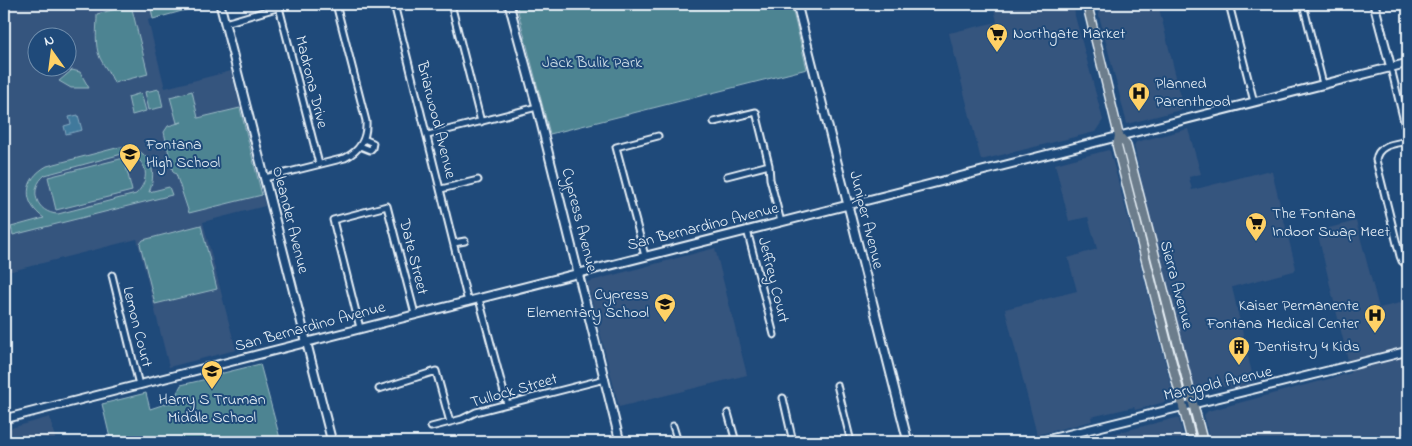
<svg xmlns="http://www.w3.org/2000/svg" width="1412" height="446" font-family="'Indie Flower',sans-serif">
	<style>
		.built { fill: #34547e; fill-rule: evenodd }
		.green { fill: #4e8492; stroke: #9bbac5; fill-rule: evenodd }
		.water { fill: #41799c; stroke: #84a9c1 }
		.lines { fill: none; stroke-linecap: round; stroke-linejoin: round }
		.street-casing { stroke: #e8f1f8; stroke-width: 9 }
		.secondary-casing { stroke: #e8f1f8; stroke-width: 11 }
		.primary-casing { stroke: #e8f1f8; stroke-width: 11 }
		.street { stroke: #1f4a7a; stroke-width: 5 }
		.secondary { stroke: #1f4a7a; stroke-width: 7 }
		.primary { stroke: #6c7d8c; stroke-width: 8 }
		.labels { text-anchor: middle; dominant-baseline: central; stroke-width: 4; stroke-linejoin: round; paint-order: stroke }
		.poi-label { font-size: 16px; fill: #e8f1f8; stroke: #1f4a7a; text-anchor: start }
		.park-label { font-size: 16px; fill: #d1e1e9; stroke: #1f4a7a }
		.street-label { font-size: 16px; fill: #e8f1f8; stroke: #1f4a7a }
	</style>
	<rect width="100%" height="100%" fill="#1f4a7a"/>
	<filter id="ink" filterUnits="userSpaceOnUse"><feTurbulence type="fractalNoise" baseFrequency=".02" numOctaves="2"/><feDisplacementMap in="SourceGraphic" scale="10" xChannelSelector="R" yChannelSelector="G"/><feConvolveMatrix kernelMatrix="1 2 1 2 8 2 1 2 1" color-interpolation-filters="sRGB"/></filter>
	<g filter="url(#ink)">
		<path class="built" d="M4,4H192L193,8L148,20L165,88L231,71L265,206L203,222L236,350L169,367L137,239L4,273ZM38,38H68V68H38Z
			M993,4H1074L1075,16L1103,120L1095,132L981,160L949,33L997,22Z
			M1096,4H1158L1184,109L1127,124Z
			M1188,129L1201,174L1189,177L1192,190L1266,171L1272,172L1296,268L1294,271L1232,287L1254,382L1236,388L1223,387L1200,393L1196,392L1194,388L1146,202L1134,146L1136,142Z
			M1108,150L1110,151L1138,254L1174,397L1172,400L1135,410L1134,407L1091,417L1092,421L1037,435L1005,309L1077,291L1068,258L1097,249L1088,217L1069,221L1055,164Z
			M1356,221L1379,308L1408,301V442H1211L1204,415L1208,411L1351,373L1317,231Z
			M715,248L747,375L619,407L587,282Z
			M50,417L56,442H13L9,429L11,428Z
			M1176,418L1179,419L1185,442H1079Z"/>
		<path class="green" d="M150,4H192L193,8L153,19Z
			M516,4H788L792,8L807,69L550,134Z
			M131,5L148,74L114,83C111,74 104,67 100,58C94,45 97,28 97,14Z
			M72,70L80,72L89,88H71L59,81Z
			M159,89L163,107L149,110L145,92Z
			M192,91L198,118L240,108L262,195L189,213L176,174L173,172L164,132L168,126L182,122L177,123L170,97Z
			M141,93L146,111L132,115L128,97Z
			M120,147C148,147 159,168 149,192L169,187L172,195L13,235L11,227L44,218C22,203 23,179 47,166ZM122,154C146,155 153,177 136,194L58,214C36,213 28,189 45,175Z
			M124,158L132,191L56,210L48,177Z
			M201,225L217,289L155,304L140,244L143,240Z
			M260,364L281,442H111L102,404L146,393L150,409L168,403L179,404L177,393L181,385L211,378V376Z"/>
		<path class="water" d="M78,115L82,130L66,134L64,126L71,124L69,117Z"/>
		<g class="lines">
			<g class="street-casing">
				<path id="street" d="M394,4L468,302
					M451,4L481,122
					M1229,4L1254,102
					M1303,4L1323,84
					M279,7L319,164
					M225,23L290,4
					M1391,68L1408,138
					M714,122L756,112L769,165L770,179L781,222
					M428,135L537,107
					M1408,141C1395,144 1378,144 1376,160L1400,256L1402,261L1408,266
					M360,146L370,150L372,148L373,143L364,139
					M727,176L769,165
					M265,178L345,158C361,150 367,138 366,121L336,4
					M441,189L478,180
					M747,230L774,335
					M454,243L465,241
					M645,256L616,147L658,136
					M112,275L139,385
					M479,299L507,404
					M360,328L333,220L387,206L415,314
					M837,385L851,442
					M379,389L436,371L450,422
					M783,398L793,442
					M728,413L736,442
					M673,426L678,442
					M431,427L462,419L476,412L605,379"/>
			</g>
			<g class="secondary-casing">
				<path id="secondary" d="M220,4L332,442
					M509,4L537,107L620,442
					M797,4L908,442
					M1374,4L1391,68
					M4,419L1408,63
					M1038,442L1352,365L1404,352L1408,349"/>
			</g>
			<g class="primary-casing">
				<path id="primary" d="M1087,4L1119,136L1126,144L1203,442
					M1119,136L1117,146L1192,442"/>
			</g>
			<use href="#street" class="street"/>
			<use href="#secondary" class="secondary"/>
			<use href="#primary" class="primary"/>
		</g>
	</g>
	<defs>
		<g id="supermarket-pin" transform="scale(1.125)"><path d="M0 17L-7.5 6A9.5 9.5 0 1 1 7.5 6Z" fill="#ffd166" stroke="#1f4a7a"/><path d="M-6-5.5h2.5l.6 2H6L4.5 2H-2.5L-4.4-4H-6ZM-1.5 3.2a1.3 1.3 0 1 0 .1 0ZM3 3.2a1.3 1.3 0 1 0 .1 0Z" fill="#111"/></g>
		<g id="hospital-pin" transform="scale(1.125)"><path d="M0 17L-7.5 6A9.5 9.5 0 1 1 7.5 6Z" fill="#ffd166" stroke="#1f4a7a"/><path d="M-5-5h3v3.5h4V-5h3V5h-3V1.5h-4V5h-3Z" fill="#111"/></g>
		<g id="school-pin" transform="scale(1.125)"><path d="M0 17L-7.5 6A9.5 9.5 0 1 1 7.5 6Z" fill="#ffd166" stroke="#1f4a7a"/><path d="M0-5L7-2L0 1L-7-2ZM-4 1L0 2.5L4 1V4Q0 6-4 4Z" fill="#111"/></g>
		<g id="building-pin" transform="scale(1.125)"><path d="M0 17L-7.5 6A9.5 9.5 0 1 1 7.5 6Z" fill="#ffd166" stroke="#1f4a7a"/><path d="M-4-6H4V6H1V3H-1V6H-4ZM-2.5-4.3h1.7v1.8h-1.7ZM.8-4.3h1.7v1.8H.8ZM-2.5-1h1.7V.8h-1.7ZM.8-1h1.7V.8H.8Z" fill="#111"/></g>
	</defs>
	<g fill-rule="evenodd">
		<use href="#supermarket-pin" x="997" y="34"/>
		<use href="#hospital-pin" x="1139" y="93"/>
		<use href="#school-pin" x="130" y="154"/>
		<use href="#supermarket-pin" x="1256" y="223"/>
		<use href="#school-pin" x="665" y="304"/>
		<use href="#hospital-pin" x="1375" y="315"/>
		<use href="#building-pin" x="1239" y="347"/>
		<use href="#school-pin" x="212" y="371"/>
	</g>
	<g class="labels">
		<g class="poi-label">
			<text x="1013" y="34">Northgate Market</text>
			<text x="1155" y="84">Planned<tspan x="1155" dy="18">Parenthood</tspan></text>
			<text x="146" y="145">Fontana<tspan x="146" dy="18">High School</tspan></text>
			<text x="1272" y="214">The Fontana<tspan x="1272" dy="18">Indoor Swap Meet</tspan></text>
			<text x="649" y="295" text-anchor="end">Cypress<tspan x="649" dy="18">Elementary School</tspan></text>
			<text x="1359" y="306" text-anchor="end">Kaiser Permanente<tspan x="1359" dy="18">Fontana Medical Center</tspan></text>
			<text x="1255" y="347">Dentistry 4 Kids</text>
			<text x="212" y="400" text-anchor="middle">Harry S Truman<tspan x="212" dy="18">Middle School</tspan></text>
		</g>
		<g class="park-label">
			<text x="592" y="63">Jack Bulik Park</text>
		</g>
		<g class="street-label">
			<text transform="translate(311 82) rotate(76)">Madrona Drive</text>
			<text transform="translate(436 120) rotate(76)">Briarwood Avenue</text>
			<text transform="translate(290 220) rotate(76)">Oleander Avenue</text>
			<text transform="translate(579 220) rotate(76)">Cypress Avenue</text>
			<text transform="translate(866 220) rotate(76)">Juniper Avenue</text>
			<text transform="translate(703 227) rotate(-14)">San Bernardino Avenue</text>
			<text transform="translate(413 257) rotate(76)">Date Street</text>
			<text transform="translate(773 280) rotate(76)">Jeffrey Court</text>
			<text transform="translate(1176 285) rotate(75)">Sierra Avenue</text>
			<text transform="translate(137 327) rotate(76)">Lemon Court</text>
			<text transform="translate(310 327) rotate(-15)">San Bernardino Avenue</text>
			<text transform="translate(1218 384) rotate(-13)">Marygold Avenue</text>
			<text transform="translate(514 391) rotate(-16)">Tullock Street</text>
		</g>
	</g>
	<rect width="1412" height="446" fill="none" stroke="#1f4a7a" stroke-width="20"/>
	<rect x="10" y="10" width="1392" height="426" fill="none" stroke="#e8f1f8" stroke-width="2" filter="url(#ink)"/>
	<g transform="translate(52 52) rotate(346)"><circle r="24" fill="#1f4a7a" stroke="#6f8dac"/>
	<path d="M0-4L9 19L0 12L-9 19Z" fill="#ffd166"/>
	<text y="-8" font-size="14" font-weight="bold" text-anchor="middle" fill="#e8f1f8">N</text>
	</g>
</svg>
